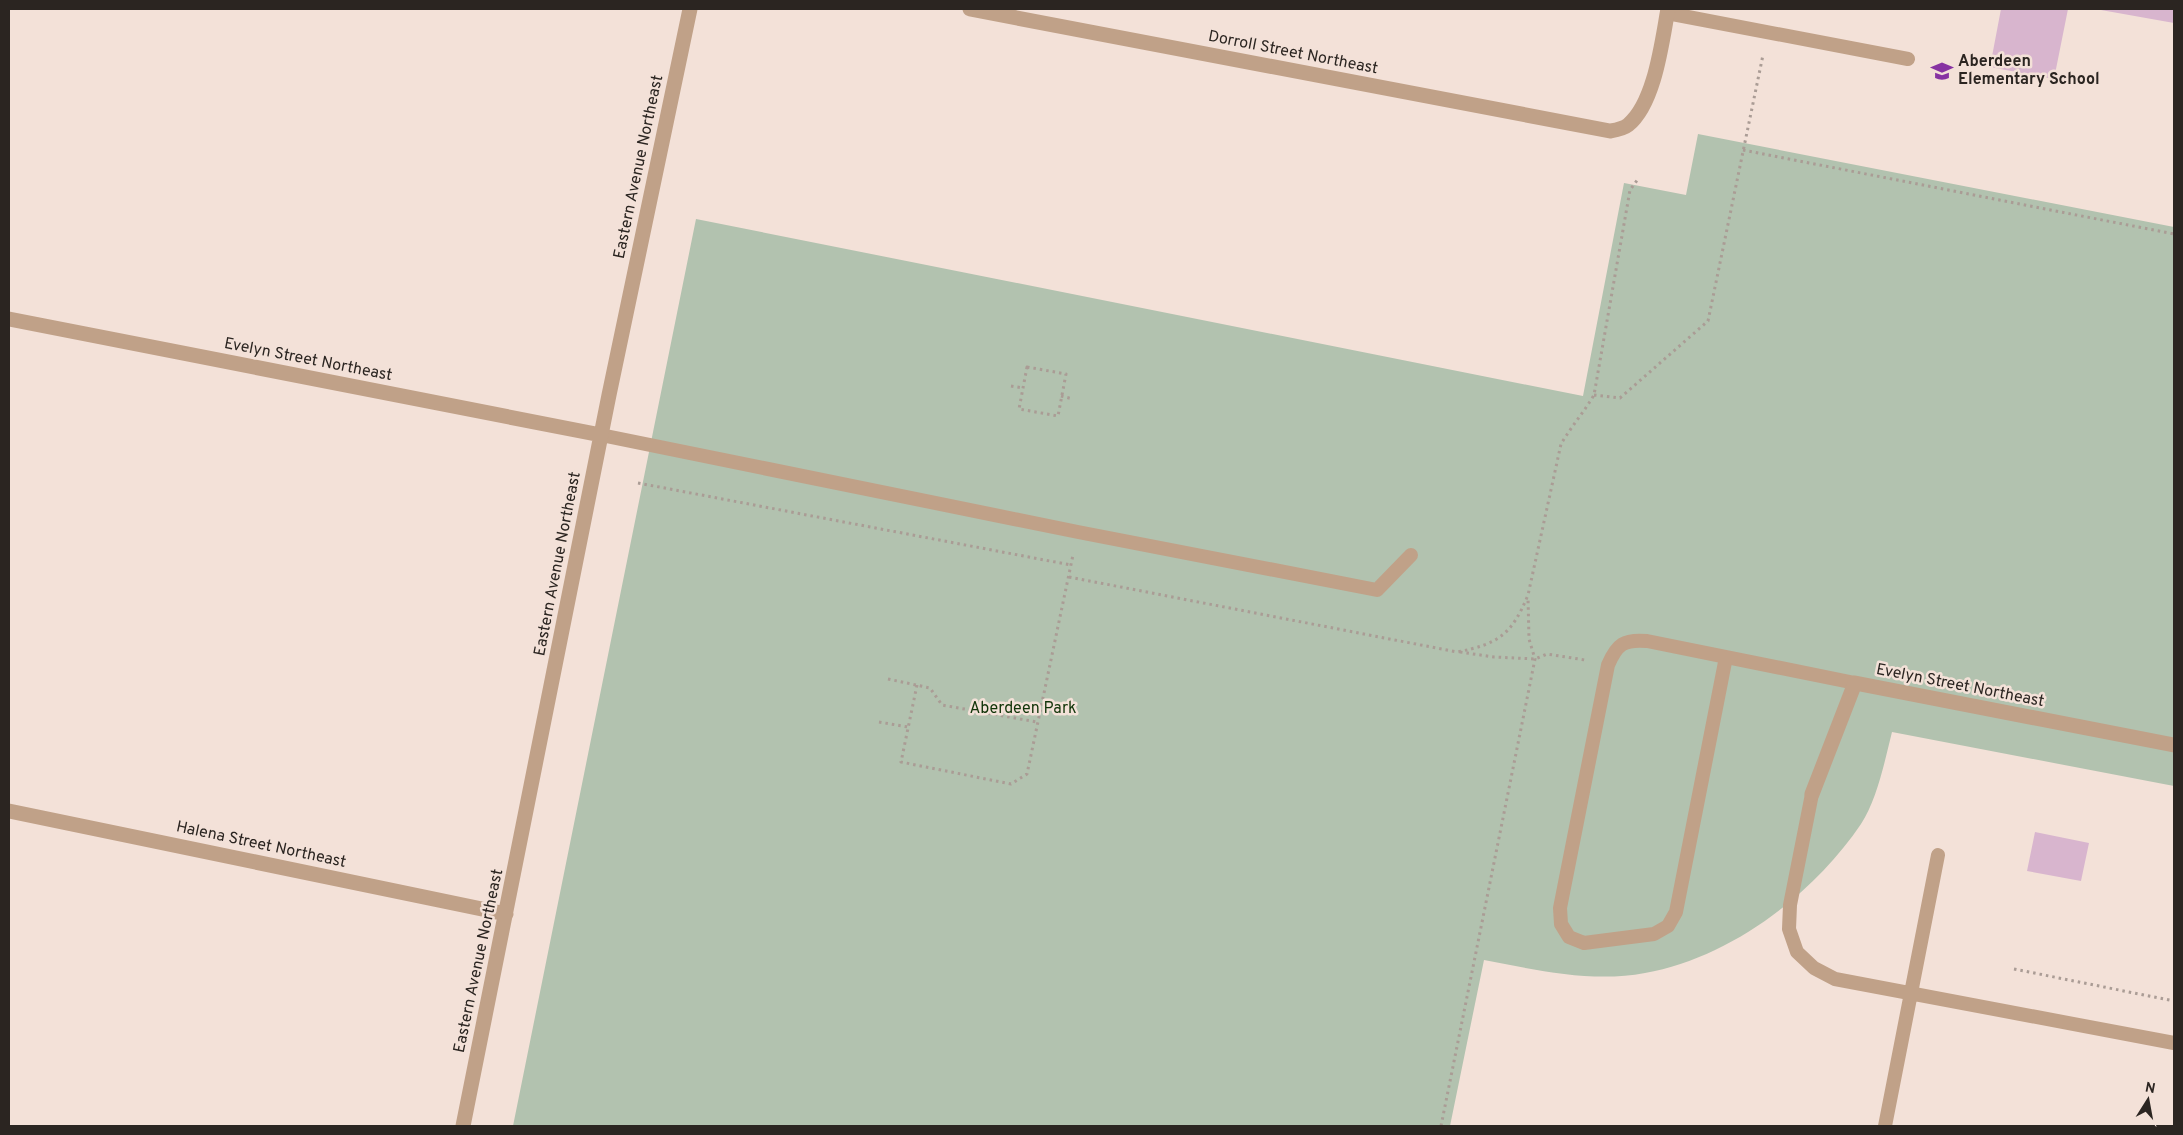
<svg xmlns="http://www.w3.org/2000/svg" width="2183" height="1135" font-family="Overpass,sans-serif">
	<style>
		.green { fill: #b2c2af }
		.building { fill: #d8b5ce }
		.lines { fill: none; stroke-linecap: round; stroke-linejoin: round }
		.path { stroke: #aa9c95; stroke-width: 3; stroke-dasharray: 2.5 4; stroke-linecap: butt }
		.service { stroke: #c0a188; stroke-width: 14 }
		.minor { stroke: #c0a188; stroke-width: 15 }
		.labels { text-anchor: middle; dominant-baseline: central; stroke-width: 5; stroke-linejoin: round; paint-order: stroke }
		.street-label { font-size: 16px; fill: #2b2521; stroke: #f3e1d8 }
		.poi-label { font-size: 16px; font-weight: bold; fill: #2b2521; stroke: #f3e1d8; text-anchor: start }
		.park-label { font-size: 16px; fill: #103408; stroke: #f3e1d8 }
	</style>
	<rect width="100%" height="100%" fill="#f3e1d8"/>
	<path class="green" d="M1698,134L2174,227V786L1892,732C1885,760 1877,800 1861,824C1813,895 1730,958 1645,973C1592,983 1537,970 1484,960L1450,1126H513L696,219L1583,396L1624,183L1686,195Z"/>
	<path class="building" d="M2001,9H2068L2054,79L1990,67Z
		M2101,9H2174V23L2101,10Z
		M2035,832L2089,843L2081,881L2027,871Z"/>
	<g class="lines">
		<path class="path" d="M1743,150L2174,234
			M1027,367L1066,374L1058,416L1019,409Z
			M1011,386L1023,388
			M1594,395L1620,398L1708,321L1763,55
			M1061,396L1073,399
			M638,483L1071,565
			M1069,577L1457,652C1499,644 1512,634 1528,595L1561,444C1571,427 1584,412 1594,395L1630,190L1638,179
			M1460,652L1494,657L1535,659L1547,654L1585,660
			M888,679L930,688L942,705L1037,722
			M917,685L901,762L1011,784L1027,774L1073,555
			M879,722L908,727
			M2014,969L2174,1001
			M1441,1126L1535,659L1529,639L1528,598"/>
		<path class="service" d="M1667,13L1908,59
			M601,435L1078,532L1377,590L1411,555
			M1726,657L1676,912L1668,926L1654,934L1584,943L1569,937L1561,924L1560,908L1608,665C1617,644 1624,639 1647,641L1855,683
			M1812,794L1790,905L1789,929L1797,952L1814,968L1835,979L2174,1043
			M1885,1126L1938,855"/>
		<path class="minor" d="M970,9L1610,131C1616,130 1623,129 1628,125C1655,103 1662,41 1668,9
			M9,319L601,435
			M1812,794L1855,683L2174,745
			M9,811L506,914
			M463,1126L609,395L690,9"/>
	</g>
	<defs>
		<g id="school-bare" transform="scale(1.725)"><path d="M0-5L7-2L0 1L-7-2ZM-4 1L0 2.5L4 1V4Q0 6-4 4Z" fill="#8733a2" stroke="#f3e1d8" stroke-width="2.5" paint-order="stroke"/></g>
	</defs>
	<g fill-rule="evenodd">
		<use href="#school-bare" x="1942" y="71"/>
	</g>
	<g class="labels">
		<g class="street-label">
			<text transform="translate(1293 53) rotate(11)">Dorroll Street Northeast</text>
			<text transform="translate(639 167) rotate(-78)">Eastern Avenue Northeast</text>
			<text transform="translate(308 360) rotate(11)">Evelyn Street Northeast</text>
			<text transform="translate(558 564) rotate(-79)">Eastern Avenue Northeast</text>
			<text transform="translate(1960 686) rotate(11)">Evelyn Street Northeast</text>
			<text transform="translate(261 845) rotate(12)">Halena Street Northeast</text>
			<text transform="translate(479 961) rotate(-78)">Eastern Avenue Northeast</text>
		</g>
		<g class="poi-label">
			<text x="1958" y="62">Aberdeen<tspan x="1958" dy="18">Elementary School</tspan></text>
		</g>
		<g class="park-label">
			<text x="1023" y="709">Aberdeen Park</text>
		</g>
	</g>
	<rect width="2183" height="1135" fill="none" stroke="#2b2521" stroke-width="20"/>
	<g transform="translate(2148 1100) rotate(11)" stroke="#f3e1d8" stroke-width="4" paint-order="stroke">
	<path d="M0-4L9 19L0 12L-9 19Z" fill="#2b2521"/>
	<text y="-8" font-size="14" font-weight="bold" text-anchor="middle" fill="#2b2521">N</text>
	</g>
</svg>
